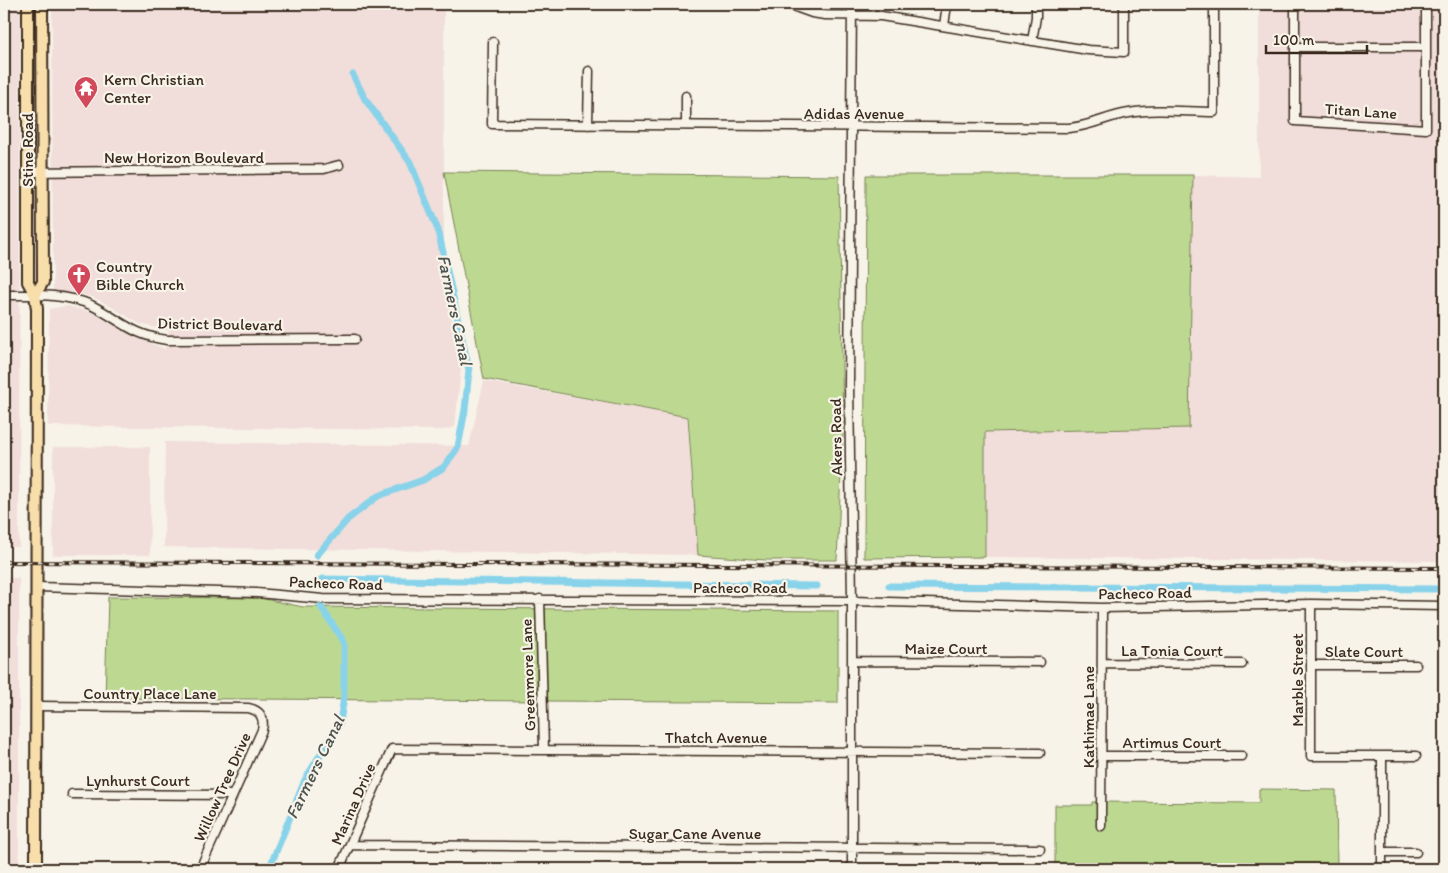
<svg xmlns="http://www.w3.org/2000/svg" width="1448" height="873" font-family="Itim,sans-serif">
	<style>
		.built { fill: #f1ddda }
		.green { fill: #bdd991; stroke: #7c8258 }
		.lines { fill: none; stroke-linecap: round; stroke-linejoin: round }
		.canal { stroke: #89d3ea; stroke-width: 7 }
		.minor-casing { stroke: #3b2a1e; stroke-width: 11 }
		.major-casing { stroke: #3b2a1e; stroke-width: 14 }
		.minor { stroke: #f7f3e8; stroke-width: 8 }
		.major { stroke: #f8deab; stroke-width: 10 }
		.rail-casing { stroke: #3b2a1e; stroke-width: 4 }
		.rail { stroke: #f7f3e8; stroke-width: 2; stroke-dasharray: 5.5; stroke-linecap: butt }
		.labels { text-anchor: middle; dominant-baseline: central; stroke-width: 4.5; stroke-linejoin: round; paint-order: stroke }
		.poi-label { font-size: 16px; fill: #3b2a1e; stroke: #f7f3e8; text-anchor: start }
		.street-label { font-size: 16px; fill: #3b2a1e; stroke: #f7f3e8 }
		.water-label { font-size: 18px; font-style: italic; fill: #4e5451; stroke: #f7f3e8 }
	</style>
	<rect width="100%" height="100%" fill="#f7f3e8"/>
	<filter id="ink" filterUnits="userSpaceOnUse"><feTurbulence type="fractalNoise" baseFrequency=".02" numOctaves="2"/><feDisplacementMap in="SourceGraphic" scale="10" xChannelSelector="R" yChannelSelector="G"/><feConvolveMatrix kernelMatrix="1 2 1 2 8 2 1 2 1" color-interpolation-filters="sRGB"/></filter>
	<g filter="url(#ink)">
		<path class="built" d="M4,4H20L19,547H4Z
			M52,4H444V277L461,368L455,427L444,430L48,426L49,309L67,306L91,312L132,336L165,349L169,331L140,324L110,306L93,297L74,293L53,292Z
			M1259,4H1444V561L985,557V432L1189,428L1193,175L1259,177Z
			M484,381L687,417L698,555L164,547L165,442L469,446Z
			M53,447H150V555H53Z
			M4,578H19V869H4Z"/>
		<path class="green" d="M444,172L839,176L843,430L837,560H766L698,555L688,417L484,379Z
			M866,175H1193L1189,428L985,432V557L864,558Z
			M108,597L260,598L303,607L838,611V703L105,698Z
			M1259,789L1336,790L1337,869H1055V805H1092V802L1259,803Z"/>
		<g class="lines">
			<path class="canal" d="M317,555L348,519L378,496L423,480L444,467L458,447L465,410L469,370L438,230L410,162L365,99L353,75
				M316,582L323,579L817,586
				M889,586L1444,589
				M269,869L305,780L340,722L344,697V642L321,607"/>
			<g class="minor-casing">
				<path id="minor" d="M787,4L812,13L825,15L881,16L1088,50L1124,52V4
					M1295,4V121L1426,129V4
					M944,26L947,4
					M1032,41L1036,17V4
					M493,42L492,124L1069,128C1092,126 1108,116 1129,113C1156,108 1186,112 1214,112V4
					M1295,47H1426
					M588,125L589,71
					M686,125V96
					M27,172L324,169L339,165
					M4,295C32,295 65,293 91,305C121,320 131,335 167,340L355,339
					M36,587L257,593L323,599L852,601L1102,608L1311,604L1444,606
					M540,599L544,750
					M1311,604V756H1416
					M852,661L1040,662
					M1102,663L1242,664
					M1311,665H1416
					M36,706L248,708C260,710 265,718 262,730L200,869
					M1102,756H1242
					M72,794L233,795
					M1101,826L1102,608
					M350,845L1040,849
					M1382,852H1416
					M339,869L392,749L1040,753
					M852,869V601L849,385L852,4
					M1382,869V756"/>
			</g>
			<g class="major-casing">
				<path id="major" d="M28,4V282L35,295L37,309L36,869
					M35,295L43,282L42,4"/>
			</g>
			<use href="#minor" class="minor"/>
			<use href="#major" class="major"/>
			<g class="rail-casing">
				<path id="rail" d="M4,562L1444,568"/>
			</g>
			<use href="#rail" class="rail"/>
		</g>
	</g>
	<defs>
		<g id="temple-pin" transform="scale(1.25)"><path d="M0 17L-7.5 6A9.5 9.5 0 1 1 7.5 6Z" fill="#d1495b" stroke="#f7f3e8"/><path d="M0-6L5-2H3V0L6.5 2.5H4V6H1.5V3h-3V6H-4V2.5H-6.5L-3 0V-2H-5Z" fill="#fff"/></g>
		<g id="church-pin" transform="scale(1.25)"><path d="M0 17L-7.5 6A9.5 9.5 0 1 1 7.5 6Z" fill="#d1495b" stroke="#f7f3e8"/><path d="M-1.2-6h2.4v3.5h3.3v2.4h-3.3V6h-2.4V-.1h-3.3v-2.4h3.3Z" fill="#fff"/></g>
	</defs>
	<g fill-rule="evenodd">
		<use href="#temple-pin" x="86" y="88"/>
		<use href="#church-pin" x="79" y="275"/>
	</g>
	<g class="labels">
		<g class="poi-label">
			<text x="104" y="79">Kern Christian<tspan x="104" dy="18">Center</tspan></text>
			<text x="96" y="266">Country<tspan x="96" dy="18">Bible Church</tspan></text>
		</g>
		<g class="street-label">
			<text transform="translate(1361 111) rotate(4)">Titan Lane</text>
			<text x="854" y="113">Adidas Avenue</text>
			<text transform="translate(27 150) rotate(-90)">Stine Road</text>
			<text x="184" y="157">New Horizon Boulevard</text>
			<text transform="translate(220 324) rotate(1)">District Boulevard</text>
			<text transform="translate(836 437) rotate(-91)">Akers Road</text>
			<text transform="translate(336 583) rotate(2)">Pacheco Road</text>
			<text x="740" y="587">Pacheco Road</text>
			<text transform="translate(1145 593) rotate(-1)">Pacheco Road</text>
			<text x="946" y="648">Maize Court</text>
			<text x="1172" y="650">La Tonia Court</text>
			<text x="1364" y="651">Slate Court</text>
			<text transform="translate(528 675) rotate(-92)">Greenmore Lane</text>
			<text transform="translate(1297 680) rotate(-90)">Marble Street</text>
			<text x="150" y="693">Country Place Lane</text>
			<text transform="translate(1088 717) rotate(-90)">Kathimae Lane</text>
			<text x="716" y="737">Thatch Avenue</text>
			<text x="1172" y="742">Artimus Court</text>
			<text x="138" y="780">Lynhurst Court</text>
			<text transform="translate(222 787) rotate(-66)">Willow Tree Drive</text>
			<text transform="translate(353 804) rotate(-66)">Marina Drive</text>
			<text x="695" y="833">Sugar Cane Avenue</text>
		</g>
		<g class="water-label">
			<text transform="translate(455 310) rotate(78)">Farmers Canal</text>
			<text transform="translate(315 767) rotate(-64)">Farmers Canal</text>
		</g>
	</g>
	<rect width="1448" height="873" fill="none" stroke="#f7f3e8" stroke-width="20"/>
	<rect x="10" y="10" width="1428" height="853" fill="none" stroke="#3b2a1e" stroke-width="2" filter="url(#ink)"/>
	<path d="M1266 45v8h101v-8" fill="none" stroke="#3b2a1e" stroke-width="2.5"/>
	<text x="1273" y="45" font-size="15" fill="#3b2a1e" stroke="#f7f3e8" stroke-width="4" paint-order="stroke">100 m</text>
</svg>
